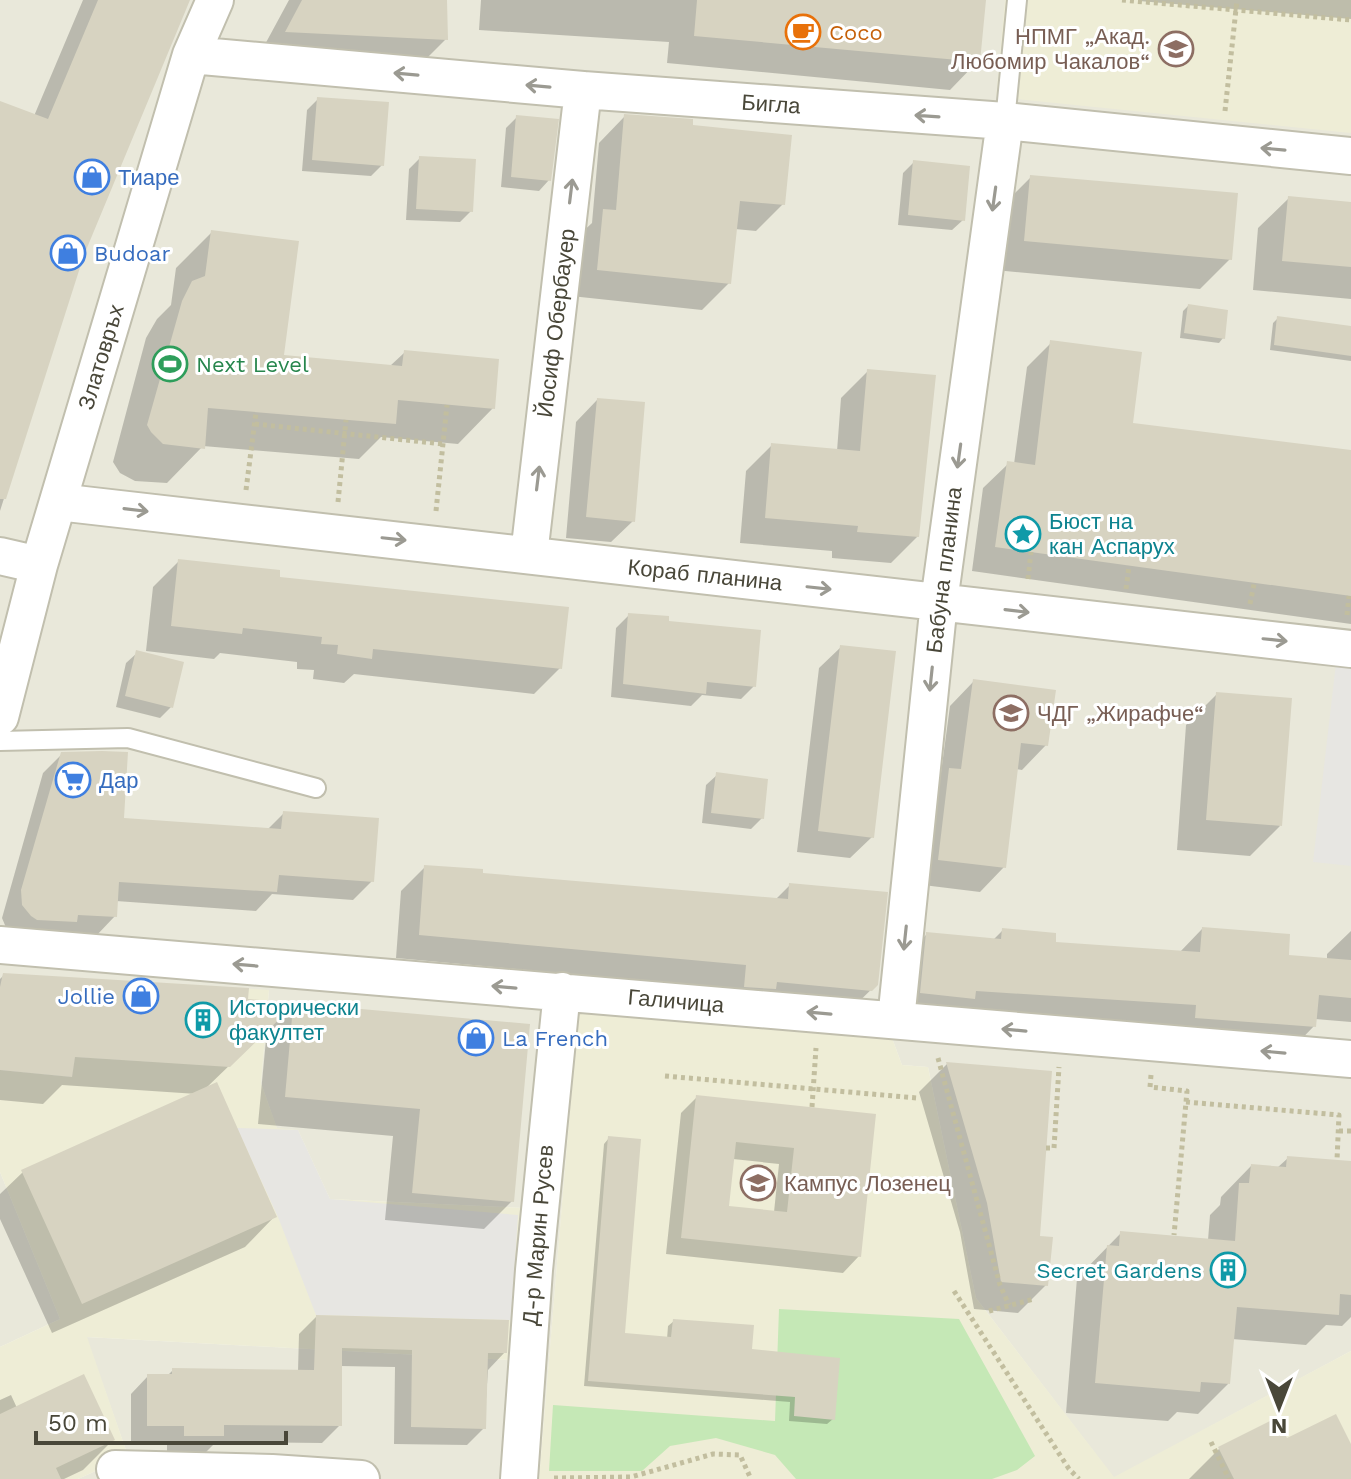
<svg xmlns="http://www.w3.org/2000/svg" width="1351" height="1479" font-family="'Work Sans',sans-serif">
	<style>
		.residential { fill: #e9e8da }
		.education { fill: #eeedd6 }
		.green { fill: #c5e8b6 }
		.parking { fill: #e7e6e2 }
		.shadow { fill: #0003; fill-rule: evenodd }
		.building { fill: #d7d3c1; fill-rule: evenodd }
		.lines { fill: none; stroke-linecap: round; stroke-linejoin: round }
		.lane-casing { stroke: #c1bfae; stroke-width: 22 }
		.street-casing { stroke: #c1bfae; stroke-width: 40 }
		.path { stroke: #c2be9f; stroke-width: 5; stroke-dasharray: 4 4; stroke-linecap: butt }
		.lane { stroke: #fff; stroke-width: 18 }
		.street { stroke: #fff; stroke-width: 36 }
		.oneway { stroke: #9b9a92 }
		.labels { text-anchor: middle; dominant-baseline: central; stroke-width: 6; stroke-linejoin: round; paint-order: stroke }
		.food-label { font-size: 22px; fill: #c56008; stroke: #fff; text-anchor: start }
		.education-label { font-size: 22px; fill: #785e54; stroke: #fff; text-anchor: start }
		.street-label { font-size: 22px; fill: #494739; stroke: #fff }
		.shop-label { font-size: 22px; fill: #366cbe; stroke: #fff; text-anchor: start }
		.leisure-label { font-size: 22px; fill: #27864d; stroke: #fff; text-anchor: start }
		.culture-label { font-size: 22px; fill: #0d838f; stroke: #fff; text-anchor: start }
	</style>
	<rect width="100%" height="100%" fill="#f5f5eb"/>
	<path class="residential" d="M0,0H1351V1351L1114,1478L976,1298L928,1067L902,1065L892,1038L578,1013L539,1479H78L128,1456L86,1337L512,1360L524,1208L330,1199L298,1130L277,1129L261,1083L269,990L157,1062L75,1057L72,1077L0,1070Z
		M0,1172L60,1319L0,1347Z"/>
	<path class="education" d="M1005,0H1351V133L996,97Z
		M162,983L269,990L261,1083L277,1128L298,1130L330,1199L524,1208L512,1360L87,1337L128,1456L78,1479H0V1347L60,1319L0,1172V1070L72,1077L75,1057L157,1062Z
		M578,1013L892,1038L902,1065L928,1067L976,1298L1114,1477L1351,1351V1479H539Z"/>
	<path class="green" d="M779,1309L959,1319L1035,1456L1017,1470L992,1479H796L775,1455L716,1438L670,1446L642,1471H549L553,1405L775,1421Z"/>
	<path class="parking" d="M1336,663L1351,665V866L1313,862Z
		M237,1128L298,1130L330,1199L518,1215L511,1320L316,1315L278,1217Z"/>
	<path class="shadow" d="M83,0H188L82,254L0,511V109L34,116Z
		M289,0H445L446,39L416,69L256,61Z
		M481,0H984L978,61L950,90L667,63L669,42L479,30Z
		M1139,0H1351V19L1139,1Z
		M318,99L382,165L371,176L302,171L307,110Z
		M625,116L691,127L783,204L756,231L735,229L729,283L702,310L571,296L577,237L592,223L599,143Z
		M517,117L549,180L539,191L501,187L506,128Z
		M420,158L471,211L460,222L406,220L409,169Z
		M914,162L963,220L952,230L898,225L903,173Z
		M1031,177L1230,259L1200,289L995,270L1001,207Z
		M1289,198L1351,204V299L1253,290L1258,228Z
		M212,232L282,357L390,366L404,353L493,408L458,444L381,437L359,459L203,446L167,483L135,481L120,473L113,462L146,338L157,319L171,305L176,268Z
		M1188,306L1223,338L1219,343L1180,338L1183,311Z
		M1278,318L1351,328V361L1270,350L1273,323Z
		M1051,343L1131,425L1351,452V624L972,571L983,488L1008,464H1014L1027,367Z
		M868,371L918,536L891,563L832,558V551L740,543L746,471L772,445L837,451L841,398Z
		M597,400L633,521L611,542L566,538L576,422Z
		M179,561L277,578L560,668L534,694L354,674L344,683L313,679L314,670L297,669V662L220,653L214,659L146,651L153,587Z
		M629,615L666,623L754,686L741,699L702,695L691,706L611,697L616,628Z
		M841,647L872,837L850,858L797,852L819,668Z
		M137,653L171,707L160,718L116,707L126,663Z
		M974,681L1046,745L1022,770L1016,769L1004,867L980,892L915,884L925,794L940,780L950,706Z
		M1217,694L1280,826L1250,856L1177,850L1186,725Z
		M62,754L121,820L267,830L283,814L372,881L353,900L272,894L256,911L116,901L115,916L96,936L7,930L2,918L43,773Z
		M717,775L762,818L751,829L702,823L706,785Z
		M425,867L481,874L776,899L790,885L877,984L846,1014L721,1010L723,988L396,958L401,891Z
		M1202,929L1287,957L1327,960V954L1351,931V1022L1315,1019L1314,1026L1291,1050L898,1016L904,957L927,934L992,941L1002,931L1054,944L1179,953Z
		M4,975L246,1001L528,1026L512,1201L484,1229L385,1220L393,1136L258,1124L267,1029L204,1090L275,1216L245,1247L52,1333L0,1219V1194L23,1172L197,1094L62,1085L43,1104L0,1100V979Z
		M947,1064L1050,1072L1037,1238L1046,1285L1018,1313L974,1309L960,1232L919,1092Z
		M697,1097L874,1115L859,1256L843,1273L666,1254L681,1113ZM733,1159L779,1164L774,1212L727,1207Z
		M609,1138L622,1334L667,1339L668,1326L674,1321L749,1351L833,1419L827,1424L789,1421L790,1402L584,1386L604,1144Z
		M1288,1158L1351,1163V1317L1342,1326L1326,1325L1306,1345L1232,1339L1228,1384L1198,1414L1177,1412L1168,1421L1066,1413L1077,1278L1121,1233L1208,1240L1210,1215L1220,1205L1221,1197L1251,1166L1277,1168Z
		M316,1317L505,1352L488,1370L484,1428L467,1445L394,1444L395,1367L340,1366V1425L322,1443L216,1442L205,1453H167V1443H131V1394L148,1376H167L173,1370L298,1371L299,1334Z
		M11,1395L17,1408L113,1440L83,1470L64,1479H0V1400Z
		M1286,1441L1351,1449V1479H1189L1219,1449Z"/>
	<path class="building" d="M98,0H190L84,255L6,499H0V101L48,119Z
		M302,0H447L448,40L285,32Z
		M697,0H986L980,62L694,36Z
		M317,97L389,102L384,166L312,160Z
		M624,114L693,119V125L792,135L785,205L740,201L731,284L597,270L603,209L616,210Z
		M516,115L559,119L551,181L511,177Z
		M419,156L476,159L473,212L416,209Z
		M913,160L970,166L965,221L908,215Z
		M1030,175L1238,193L1232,260L1024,241Z
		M1288,196L1351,202V267L1282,261Z
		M211,230L299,241L284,355L402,366L404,350L499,359L495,409L398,400L396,424L208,408L205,449L163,444L151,432L147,425L182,301L192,281L205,276Z
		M1188,304L1228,310L1225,339L1184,333Z
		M1277,316L1351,326V356L1274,345Z
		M1050,340L1142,352L1133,423L1351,450V596L995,547L1007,461L1035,465Z
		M867,369L936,375L919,537L857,532L858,526L765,518L771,443L860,451Z
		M597,398L645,402L635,522L586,517Z
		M178,559L280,570V577L569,607L562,669L373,649L372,659L337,654L338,645L321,644L322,637L243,628L242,634L171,626Z
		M628,613L669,616V621L761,630L756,687L707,682L706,694L623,684Z
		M840,645L896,651L874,838L818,831Z
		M136,650L184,662L173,708L125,696Z
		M973,679L1056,690L1048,746L1021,743L1006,868L938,860L949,768L961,769Z
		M1216,692L1292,698L1282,826L1206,820Z
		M102,751L128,752L124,818L281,829L283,811L379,818L374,882L279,875L277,892L119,882L117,917L78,915L77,922L37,920L31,916L22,905L21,890L61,752Z
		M716,772L768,779L764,819L711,813Z
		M424,865L483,869V873L788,899L789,883L888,892L878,985L872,991L777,982L776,989L744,987L746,965L419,935Z
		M1202,927L1290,934L1289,955L1351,960V998L1319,995L1316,1027L1195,1018L1196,1005L976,991L975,999L920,993L926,932L1001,939L1002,928L1056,933V942L1200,952Z
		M3,973L249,988L248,999L530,1024L514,1202L412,1193L420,1109L285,1097L293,1006L230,1067L75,1057L72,1077L0,1070V987Z
		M946,1062L1052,1071L1040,1236L1053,1237L1048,1286L1001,1282L987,1203Z
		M217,1082L277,1217L82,1304L21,1170Z
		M696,1095L876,1114L861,1257L681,1238ZM736,1142L794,1148L787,1212L729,1206Z
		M608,1136L641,1139L625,1333L671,1337L673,1319L754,1325L752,1349L840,1358L835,1420L794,1416L795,1397L588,1381Z
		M1287,1156L1351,1161V1295L1340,1294L1339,1315L1237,1307L1230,1384L1201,1382L1200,1392L1095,1383L1107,1245L1119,1246L1120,1231L1235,1241L1239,1183H1249L1251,1164L1286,1167Z
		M316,1315L509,1320L507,1353H488L486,1429L411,1427L412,1350L342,1348V1426L224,1425V1436H184V1426H147V1374H172V1368L314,1370Z
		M84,1374L115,1440L56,1468L61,1479H0V1414Z
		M1336,1414L1351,1444V1479H1234L1218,1447L1276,1418L1287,1438Z"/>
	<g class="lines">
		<g class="lane-casing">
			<path id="lane" d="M1005,121L1017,0
				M0,741L128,738L316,788"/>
		</g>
		<g class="street-casing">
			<path id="street" d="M191,55L583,90L1005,121L1351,156
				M58,502L1351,649
				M529,555L583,90
				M0,556L39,565
				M0,717L39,565L191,55L215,0
				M0,945L1351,1059
				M896,1020L939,602L1005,121
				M115,1469L272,1473L361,1479
				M519,1479L534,1270L562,991"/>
		</g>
		<path class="path" d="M1122,0L1351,20
			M1225,111L1237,0
			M255,424L443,444
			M246,490L256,412
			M338,502L346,420
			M436,511L447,405
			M1028,579L1031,552
			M1126,589L1129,566
			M1250,604L1254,584
			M1347,615L1349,596
			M938,1058L1000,1285L1009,1305
			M1151,1075L1150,1087L1187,1091L1174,1235
			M665,1076L917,1098
			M1186,1102L1339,1115L1337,1160
			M812,1107L816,1048
			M1339,1131H1351
			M1046,1148H1054L1059,1067
			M954,1291L1069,1469L1079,1479
			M989,1311L1034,1299
			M1211,1442L1229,1479
			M554,1478L631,1477L713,1454L740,1455L751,1479"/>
		<use href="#lane" class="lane"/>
		<use href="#street" class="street"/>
	</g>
	<defs><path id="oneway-shaft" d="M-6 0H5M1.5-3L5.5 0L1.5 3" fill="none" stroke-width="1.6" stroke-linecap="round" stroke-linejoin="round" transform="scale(2)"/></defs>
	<g class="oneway">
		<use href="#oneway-shaft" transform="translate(406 74) rotate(-175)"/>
		<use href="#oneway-shaft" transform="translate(538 86) rotate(-175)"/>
		<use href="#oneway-shaft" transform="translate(927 116) rotate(-176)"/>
		<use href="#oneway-shaft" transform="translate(1273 149) rotate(-175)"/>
		<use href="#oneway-shaft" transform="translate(571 191) rotate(-83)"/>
		<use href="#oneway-shaft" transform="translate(994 199) rotate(98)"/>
		<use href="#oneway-shaft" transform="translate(959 456) rotate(98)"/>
		<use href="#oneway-shaft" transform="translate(538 478) rotate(-83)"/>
		<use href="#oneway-shaft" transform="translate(136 510) rotate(7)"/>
		<use href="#oneway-shaft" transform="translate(394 539) rotate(6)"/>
		<use href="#oneway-shaft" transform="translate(819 588) rotate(6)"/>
		<use href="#oneway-shaft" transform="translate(1017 611) rotate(7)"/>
		<use href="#oneway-shaft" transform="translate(1275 640) rotate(6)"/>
		<use href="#oneway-shaft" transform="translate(931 679) rotate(96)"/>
		<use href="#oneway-shaft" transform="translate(905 938) rotate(96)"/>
		<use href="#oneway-shaft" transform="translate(245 965) rotate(-175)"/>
		<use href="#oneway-shaft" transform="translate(504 987) rotate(-175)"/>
		<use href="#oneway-shaft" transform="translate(819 1013) rotate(-175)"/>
		<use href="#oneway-shaft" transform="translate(1014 1030) rotate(-175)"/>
		<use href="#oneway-shaft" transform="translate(1273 1052) rotate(-175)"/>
	</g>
	<defs>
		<g id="cafe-ring" transform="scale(1.8)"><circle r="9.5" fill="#fff" stroke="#e8710a" stroke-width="1.5"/><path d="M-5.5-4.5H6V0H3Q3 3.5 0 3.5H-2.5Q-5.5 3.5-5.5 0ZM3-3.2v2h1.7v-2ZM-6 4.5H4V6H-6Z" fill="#e8710a"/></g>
		<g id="school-ring" transform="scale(1.8)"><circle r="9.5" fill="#fff" stroke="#8d6e63" stroke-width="1.5"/><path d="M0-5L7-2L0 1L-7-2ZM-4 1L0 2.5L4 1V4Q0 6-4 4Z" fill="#8d6e63"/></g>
		<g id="shop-ring" transform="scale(1.8)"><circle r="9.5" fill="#fff" stroke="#3f7fe0" stroke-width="1.5"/><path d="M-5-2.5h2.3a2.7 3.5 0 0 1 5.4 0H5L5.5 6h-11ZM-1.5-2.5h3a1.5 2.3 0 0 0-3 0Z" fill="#3f7fe0"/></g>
		<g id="stadium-ring" transform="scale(1.8)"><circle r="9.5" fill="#fff" stroke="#2e9e5b" stroke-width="1.5"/><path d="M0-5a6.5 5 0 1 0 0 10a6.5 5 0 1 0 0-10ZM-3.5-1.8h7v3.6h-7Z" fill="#2e9e5b"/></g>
		<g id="sight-ring" transform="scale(1.8)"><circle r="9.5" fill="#fff" stroke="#0f9aa8" stroke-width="1.5"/><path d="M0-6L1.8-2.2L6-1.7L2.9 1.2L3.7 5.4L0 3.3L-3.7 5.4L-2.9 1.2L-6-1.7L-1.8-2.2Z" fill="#0f9aa8"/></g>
		<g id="supermarket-ring" transform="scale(1.8)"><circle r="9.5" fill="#fff" stroke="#3f7fe0" stroke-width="1.5"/><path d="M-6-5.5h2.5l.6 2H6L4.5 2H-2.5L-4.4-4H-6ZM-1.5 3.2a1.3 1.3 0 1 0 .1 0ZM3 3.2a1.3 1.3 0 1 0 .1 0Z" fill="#3f7fe0"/></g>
		<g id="building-ring" transform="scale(1.8)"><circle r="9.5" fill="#fff" stroke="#0f9aa8" stroke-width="1.5"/><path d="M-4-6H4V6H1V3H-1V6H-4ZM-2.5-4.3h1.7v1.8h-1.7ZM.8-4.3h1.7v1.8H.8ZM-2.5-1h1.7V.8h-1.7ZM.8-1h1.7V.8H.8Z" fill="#0f9aa8"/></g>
		<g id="university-ring" transform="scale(1.8)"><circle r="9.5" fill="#fff" stroke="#8d6e63" stroke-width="1.5"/><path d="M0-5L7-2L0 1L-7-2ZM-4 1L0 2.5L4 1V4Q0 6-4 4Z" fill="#8d6e63"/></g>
	</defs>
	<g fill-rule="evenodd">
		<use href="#cafe-ring" x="803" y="32"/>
		<use href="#school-ring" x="1176" y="49"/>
		<use href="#shop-ring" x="92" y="177"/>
		<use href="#shop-ring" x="68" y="253"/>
		<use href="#stadium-ring" x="170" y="364"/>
		<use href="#sight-ring" x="1023" y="534"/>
		<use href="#school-ring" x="1011" y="713"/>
		<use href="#supermarket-ring" x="73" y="780"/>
		<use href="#shop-ring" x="141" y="996"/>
		<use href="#building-ring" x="203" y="1020"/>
		<use href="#shop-ring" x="476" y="1038"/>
		<use href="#university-ring" x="758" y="1183"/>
		<use href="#building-ring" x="1228" y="1270"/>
	</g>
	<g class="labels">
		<g class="food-label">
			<text x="829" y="32">Coco</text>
		</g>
		<g class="education-label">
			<text x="1150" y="36" text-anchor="end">НПМГ „Акад.<tspan x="1150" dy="25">Любомир Чакалов“</tspan></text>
			<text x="1037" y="713">ЧДГ „Жирафче“</text>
			<text x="784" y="1183">Кампус Лозенец</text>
		</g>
		<g class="street-label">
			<text transform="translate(771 104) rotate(4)">Бигла</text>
			<text transform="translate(556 323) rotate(-83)">Йосиф Обербауер</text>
			<text transform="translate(101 357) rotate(-73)">Златовръх</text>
			<text transform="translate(944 570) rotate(-83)">Бабуна планина</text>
			<text transform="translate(705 575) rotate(6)">Кораб планина</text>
			<text transform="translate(676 1001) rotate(5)">Галичица</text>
			<text transform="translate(538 1235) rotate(-85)">Д-р Марин Русев</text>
		</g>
		<g class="shop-label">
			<text x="118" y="177">Тиаре</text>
			<text x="94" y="253">Budoar</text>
			<text x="99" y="780">Дар</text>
			<text x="115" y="996" text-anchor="end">Jollie</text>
			<text x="502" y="1038">La French</text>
		</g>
		<g class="leisure-label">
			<text x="196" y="364">Next Level</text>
		</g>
		<g class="culture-label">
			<text x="1049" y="521">Бюст на<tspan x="1049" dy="25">кан Аспарух</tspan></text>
			<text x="229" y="1007">Исторически<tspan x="229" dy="25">факултет</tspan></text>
			<text x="1202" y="1270" text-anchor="end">Secret Gardens</text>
		</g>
	</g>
	<g transform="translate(1279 1407) rotate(180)" stroke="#ffffff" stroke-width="6" paint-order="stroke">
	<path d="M0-6L14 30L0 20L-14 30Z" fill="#494739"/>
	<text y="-12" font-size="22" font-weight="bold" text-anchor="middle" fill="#494739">N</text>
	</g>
	<path d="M36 1431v12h250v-12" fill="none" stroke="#494739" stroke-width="4"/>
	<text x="48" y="1431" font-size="24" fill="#494739" stroke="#ffffff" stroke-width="6" paint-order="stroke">50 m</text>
</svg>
